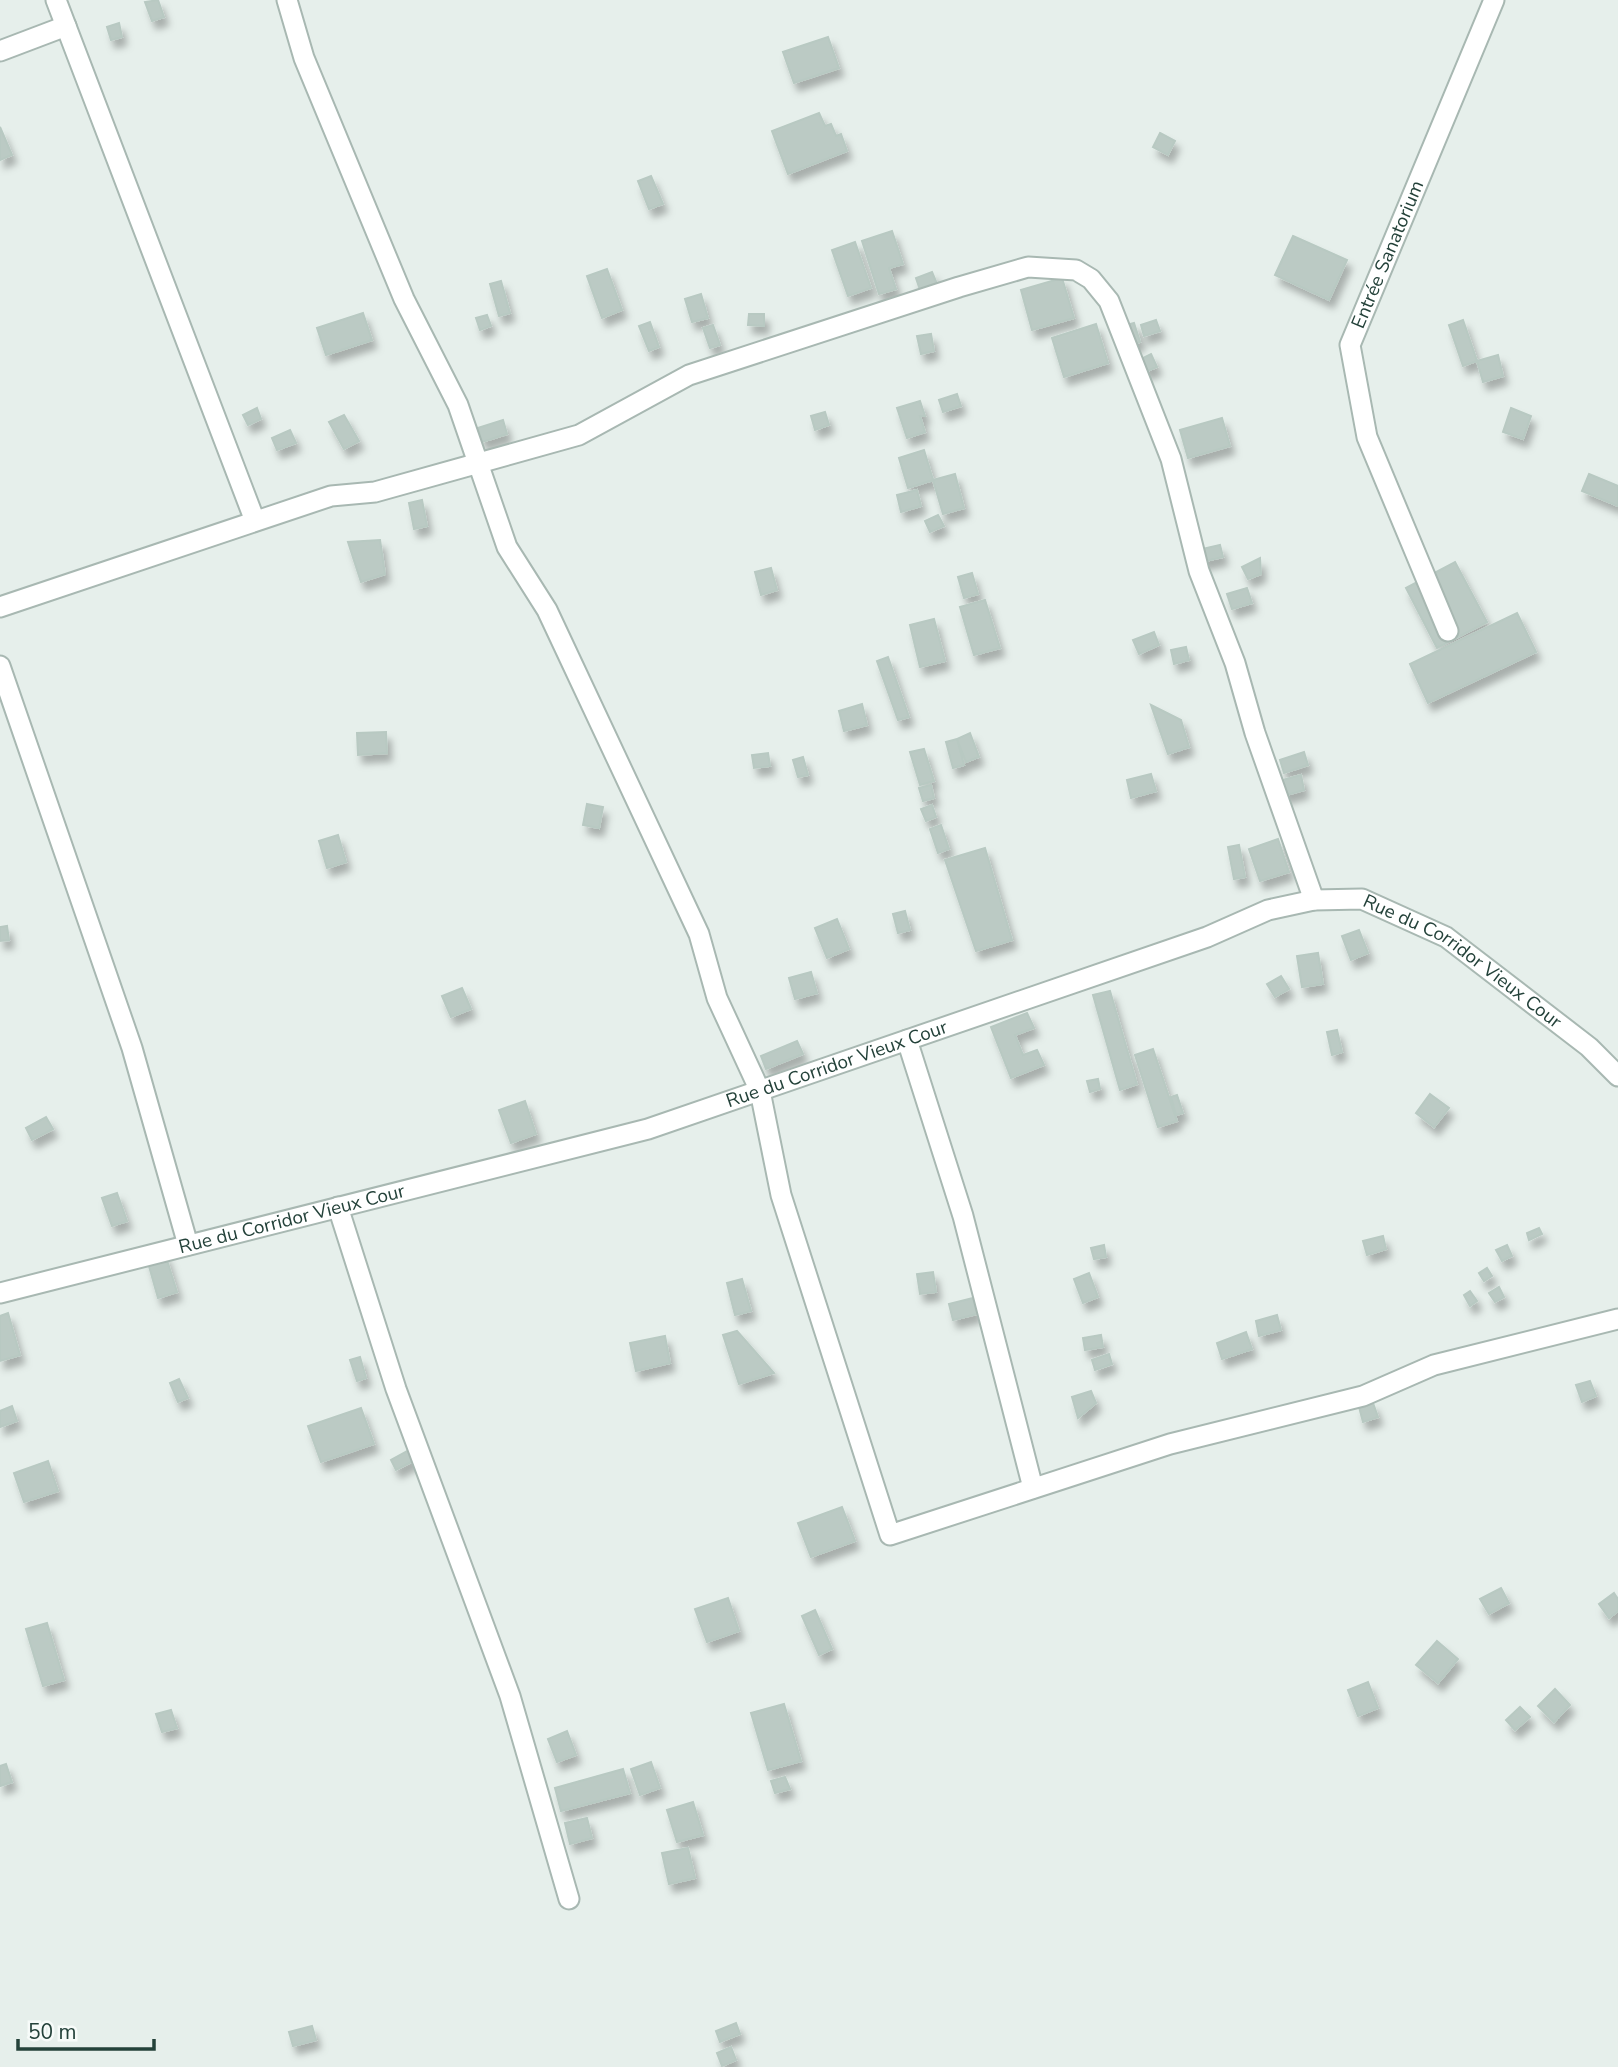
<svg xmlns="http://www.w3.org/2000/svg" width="1618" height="2067" font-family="'Nunito Sans',sans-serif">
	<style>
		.building { fill: #bbcac4; stroke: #b8c9c2; stroke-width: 2; filter: url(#shadow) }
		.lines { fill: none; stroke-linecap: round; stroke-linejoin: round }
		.street-casing { stroke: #a8b8b2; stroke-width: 23 }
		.street { stroke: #fff; stroke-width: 19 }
		.labels { text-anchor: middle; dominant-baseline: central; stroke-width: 5; stroke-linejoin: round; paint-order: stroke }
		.street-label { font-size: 19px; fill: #24423a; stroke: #f7fbf9 }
	</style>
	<defs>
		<filter id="shadow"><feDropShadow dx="4.5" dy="8" stdDeviation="3.5" flood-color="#0004"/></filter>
	</defs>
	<rect width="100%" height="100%" fill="#e6efeb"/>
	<path class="building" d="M158,0L164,17L152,21L145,2Z
		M119,23L122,37L111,40L107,27Z
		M828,37L839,68L794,83L783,52Z
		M819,113L825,126L831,124L836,136L841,134L847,151L788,174L772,131Z
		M0,127L12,155L0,160Z
		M1160,133L1175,141L1168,155L1153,147Z
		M651,176L663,204L649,209L638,181Z
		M892,231L903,264L889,268L896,289L879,294L862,241Z
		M1293,236L1347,260L1329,300L1275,275Z
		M855,242L871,288L848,296L832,250Z
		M607,269L622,310L602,318L587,276Z
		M932,272L937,284L920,290L916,278Z
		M1062,278L1074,318L1032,330L1021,290Z
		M501,281L510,313L499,316L490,284Z
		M701,294L708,318L692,322L685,299Z
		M363,313L372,340L326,355L317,328Z
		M749,314H764V326L748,325Z
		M487,315L491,326L480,330L476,318Z
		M1156,320L1160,331L1144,336L1141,325Z
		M1463,320L1477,361L1463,366L1449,325Z
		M650,322L659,347L649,351L639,326Z
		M1134,323L1140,342L1130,346L1123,326Z
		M1096,324L1108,363L1064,377L1052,338Z
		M713,325L720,345L710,348L703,328Z
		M931,334L934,351L921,354L917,336Z
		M1151,354L1157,367L1145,372L1139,360Z
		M1498,355L1503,376L1483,382L1477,361Z
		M957,394L961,406L943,412L939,400Z
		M920,401L925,416H920L925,432L907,438L897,408Z
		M257,408L261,419L248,425L243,415Z
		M1511,408L1531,416L1523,439L1503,432Z
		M825,412L829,425L815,430L811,416Z
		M344,415L359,441L344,449L329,422Z
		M1222,418L1230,446L1188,458L1180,430Z
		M503,420L507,434L482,442L478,428Z
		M290,430L296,443L277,450L272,438Z
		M924,450L933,480L908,488L899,458Z
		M955,474L964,508L943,514L933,480Z
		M1589,474L1618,486V506L1582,491Z
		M917,490L921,506L901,512L897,495Z
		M422,500L427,526L414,529L409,503Z
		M938,515L944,526L930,532L925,521Z
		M380,540L385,574L361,582L348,542Z
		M1220,545L1223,557L1201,562L1198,550Z
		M1260,558L1261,574L1248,579L1242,567Z
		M1455,562L1487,622L1437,648L1406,588Z
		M771,568L777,590L761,595L755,572Z
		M972,573L978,594L964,598L958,577Z
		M1247,588L1252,603L1232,609L1227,594Z
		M985,600L1000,648L974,655L960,607Z
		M1517,613L1536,652L1428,703L1410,664Z
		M934,619L945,661L920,667L910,625Z
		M1154,632L1159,645L1139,654L1133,640Z
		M1186,647L1189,660L1174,664L1171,650Z
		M888,657L909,717L898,720L877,661Z
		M862,704L867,725L844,731L839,711Z
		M1151,705L1181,720L1189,747L1168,754Z
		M386,732L387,753L358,755L357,733Z
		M970,733L979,757L966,762L957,739Z
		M957,739L964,765L953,768L946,742Z
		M924,749L934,781L920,785L910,752Z
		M1304,752L1308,765L1284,773L1280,760Z
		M768,753L770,766L754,768L752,755Z
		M803,757L808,775L798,777L793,760Z
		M1151,774L1156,791L1131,798L1127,780Z
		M1301,775L1304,790L1283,796L1279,781Z
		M931,785L934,798L923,801L919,788Z
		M587,804L603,807L599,828L583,825Z
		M932,805L936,817L926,821L921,809Z
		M941,825L949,849L938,853L930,829Z
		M338,835L346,862L327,868L319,841Z
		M1278,839L1289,872L1260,881L1249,849Z
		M1239,845L1245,877L1234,879L1228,847Z
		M985,848L1012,940L976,951L945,860Z
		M905,911L910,930L898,933L893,914Z
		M837,919L849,949L827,958L815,928Z
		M7,926L9,940L0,941V927Z
		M1359,930L1368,953L1351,960L1342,936Z
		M1318,953L1323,984L1302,987L1297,956Z
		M811,972L817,993L795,999L789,978Z
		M1281,976L1289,989L1275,997L1267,984Z
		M462,988L471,1009L451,1017L442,996Z
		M1110,991L1137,1084L1120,1090L1093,995Z
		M1027,1013L1034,1028L1015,1035L1023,1055L1037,1050L1044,1065L1011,1078L991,1027Z
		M1337,1030L1342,1052L1332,1055L1327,1032Z
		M797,1041L803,1054L766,1069L761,1056Z
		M1153,1049L1177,1121L1158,1127L1135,1055Z
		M1098,1079L1100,1089L1090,1092L1087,1081Z
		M1430,1094L1449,1108L1434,1127L1416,1113Z
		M1177,1095L1183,1113L1176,1115L1171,1097Z
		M525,1101L536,1134L511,1143L499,1110Z
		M46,1117L53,1129L32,1140L26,1128Z
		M117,1193L127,1221L112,1226L102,1198Z
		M1539,1228L1542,1234L1529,1240L1527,1233Z
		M1383,1236L1386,1249L1367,1255L1363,1241Z
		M1104,1245L1106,1257L1094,1259L1091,1248Z
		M1507,1245L1512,1256L1502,1261L1496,1250Z
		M165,1254L177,1292L158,1298L147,1259Z
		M1487,1268L1492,1276L1484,1281L1479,1273Z
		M933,1272L936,1292L920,1294L917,1274Z
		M1089,1273L1098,1297L1083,1303L1074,1279Z
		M742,1279L751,1311L735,1315L727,1283Z
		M1499,1287L1504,1297L1495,1302L1489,1293Z
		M1470,1291L1477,1301L1470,1306L1464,1295Z
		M973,1298L977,1314L953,1320L949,1304Z
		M8,1313L20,1355L0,1361V1316Z
		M1277,1315L1281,1330L1259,1336L1256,1321Z
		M737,1331L774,1373L739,1384L723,1335Z
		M1246,1332L1252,1349L1222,1359L1217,1343Z
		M1101,1335L1103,1347L1085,1350L1083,1338Z
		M665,1336L670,1363L636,1371L630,1343Z
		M1109,1354L1112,1364L1095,1370L1092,1360Z
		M360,1357L366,1378L357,1381L350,1360Z
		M179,1379L188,1398L178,1402L170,1383Z
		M1590,1381L1596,1396L1582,1402L1576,1385Z
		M1091,1391L1096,1403L1078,1418L1072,1397Z
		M1373,1403L1378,1417L1363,1422L1359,1407Z
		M12,1406L17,1421L0,1427V1411Z
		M361,1408L374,1444L321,1462L308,1426Z
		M409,1450L415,1460L396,1470L391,1460Z
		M48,1461L58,1491L24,1502L14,1473Z
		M842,1507L855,1541L811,1557L798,1523Z
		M1501,1588L1509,1603L1489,1614L1480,1599Z
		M1614,1593L1618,1599V1611L1609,1618L1599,1604Z
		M728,1598L739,1631L707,1642L695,1609Z
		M815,1610L832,1649L819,1655L802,1616Z
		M47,1623L64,1680L43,1686L26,1629Z
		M1437,1641L1458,1659L1438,1683L1416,1665Z
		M1368,1682L1378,1708L1358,1716L1348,1690Z
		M1555,1689L1570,1705L1554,1722L1538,1706Z
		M784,1704L801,1761L768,1770L751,1713Z
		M1520,1707L1530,1717L1515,1730L1506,1720Z
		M171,1710L177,1728L162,1732L156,1714Z
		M567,1731L576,1755L557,1762L548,1739Z
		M651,1762L660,1788L640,1795L631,1769Z
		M6,1764L12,1782L0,1786V1766Z
		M623,1769L630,1793L561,1811L555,1788Z
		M785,1777L790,1789L775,1793L771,1781Z
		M693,1802L703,1835L677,1842L667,1810Z
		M587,1818L592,1838L570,1844L565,1823Z
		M688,1848L695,1878L669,1884L662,1853Z
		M736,2023L740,2034L720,2042L716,2031Z
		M312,2026L316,2040L293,2046L289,2032Z
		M731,2047L736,2060L722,2066L717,2053Z"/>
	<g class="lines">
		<g class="street-casing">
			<g id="street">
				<path d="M56,0L255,521"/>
				<path d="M287,0L304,58L404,299L458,405L507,547L547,610L699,934L717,998L760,1091L781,1195L890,1535L1170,1444L1363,1396L1434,1365L1618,1319"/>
				<path d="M0,51L66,26"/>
				<path d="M0,607L331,496L375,492L579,435L689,375L959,287L1028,267L1076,270L1091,279L1109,301L1171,459L1199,571L1235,663L1255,733L1314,900"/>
				<path id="s1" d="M1448,631L1367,437L1350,345L1494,0"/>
				<path d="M0,666L132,1048L188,1245"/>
				<path d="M907,1040L963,1216L1033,1488"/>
				<path d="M338,1207L396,1389L510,1696L569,1899"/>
				<path id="s2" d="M0,1293L648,1129L1207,937L1268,910L1314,900L1362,899L1446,937L1589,1047L1618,1076"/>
			</g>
		</g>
		<use href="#street" class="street"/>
	</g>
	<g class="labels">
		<g class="street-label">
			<text stroke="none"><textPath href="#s1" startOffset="402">Entrée Sanatorium</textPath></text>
			<text stroke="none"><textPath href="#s2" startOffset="1540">Rue du Corridor Vieux Cour</textPath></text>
			<text stroke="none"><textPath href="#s2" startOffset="868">Rue du Corridor Vieux Cour</textPath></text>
			<text stroke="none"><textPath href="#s2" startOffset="301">Rue du Corridor Vieux Cour</textPath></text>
		</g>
	</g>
	<path d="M18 2039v10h136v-10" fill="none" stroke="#24423a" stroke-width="3.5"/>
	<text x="28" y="2039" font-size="21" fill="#24423a" stroke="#f7fbf9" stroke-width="5" paint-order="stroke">50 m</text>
</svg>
